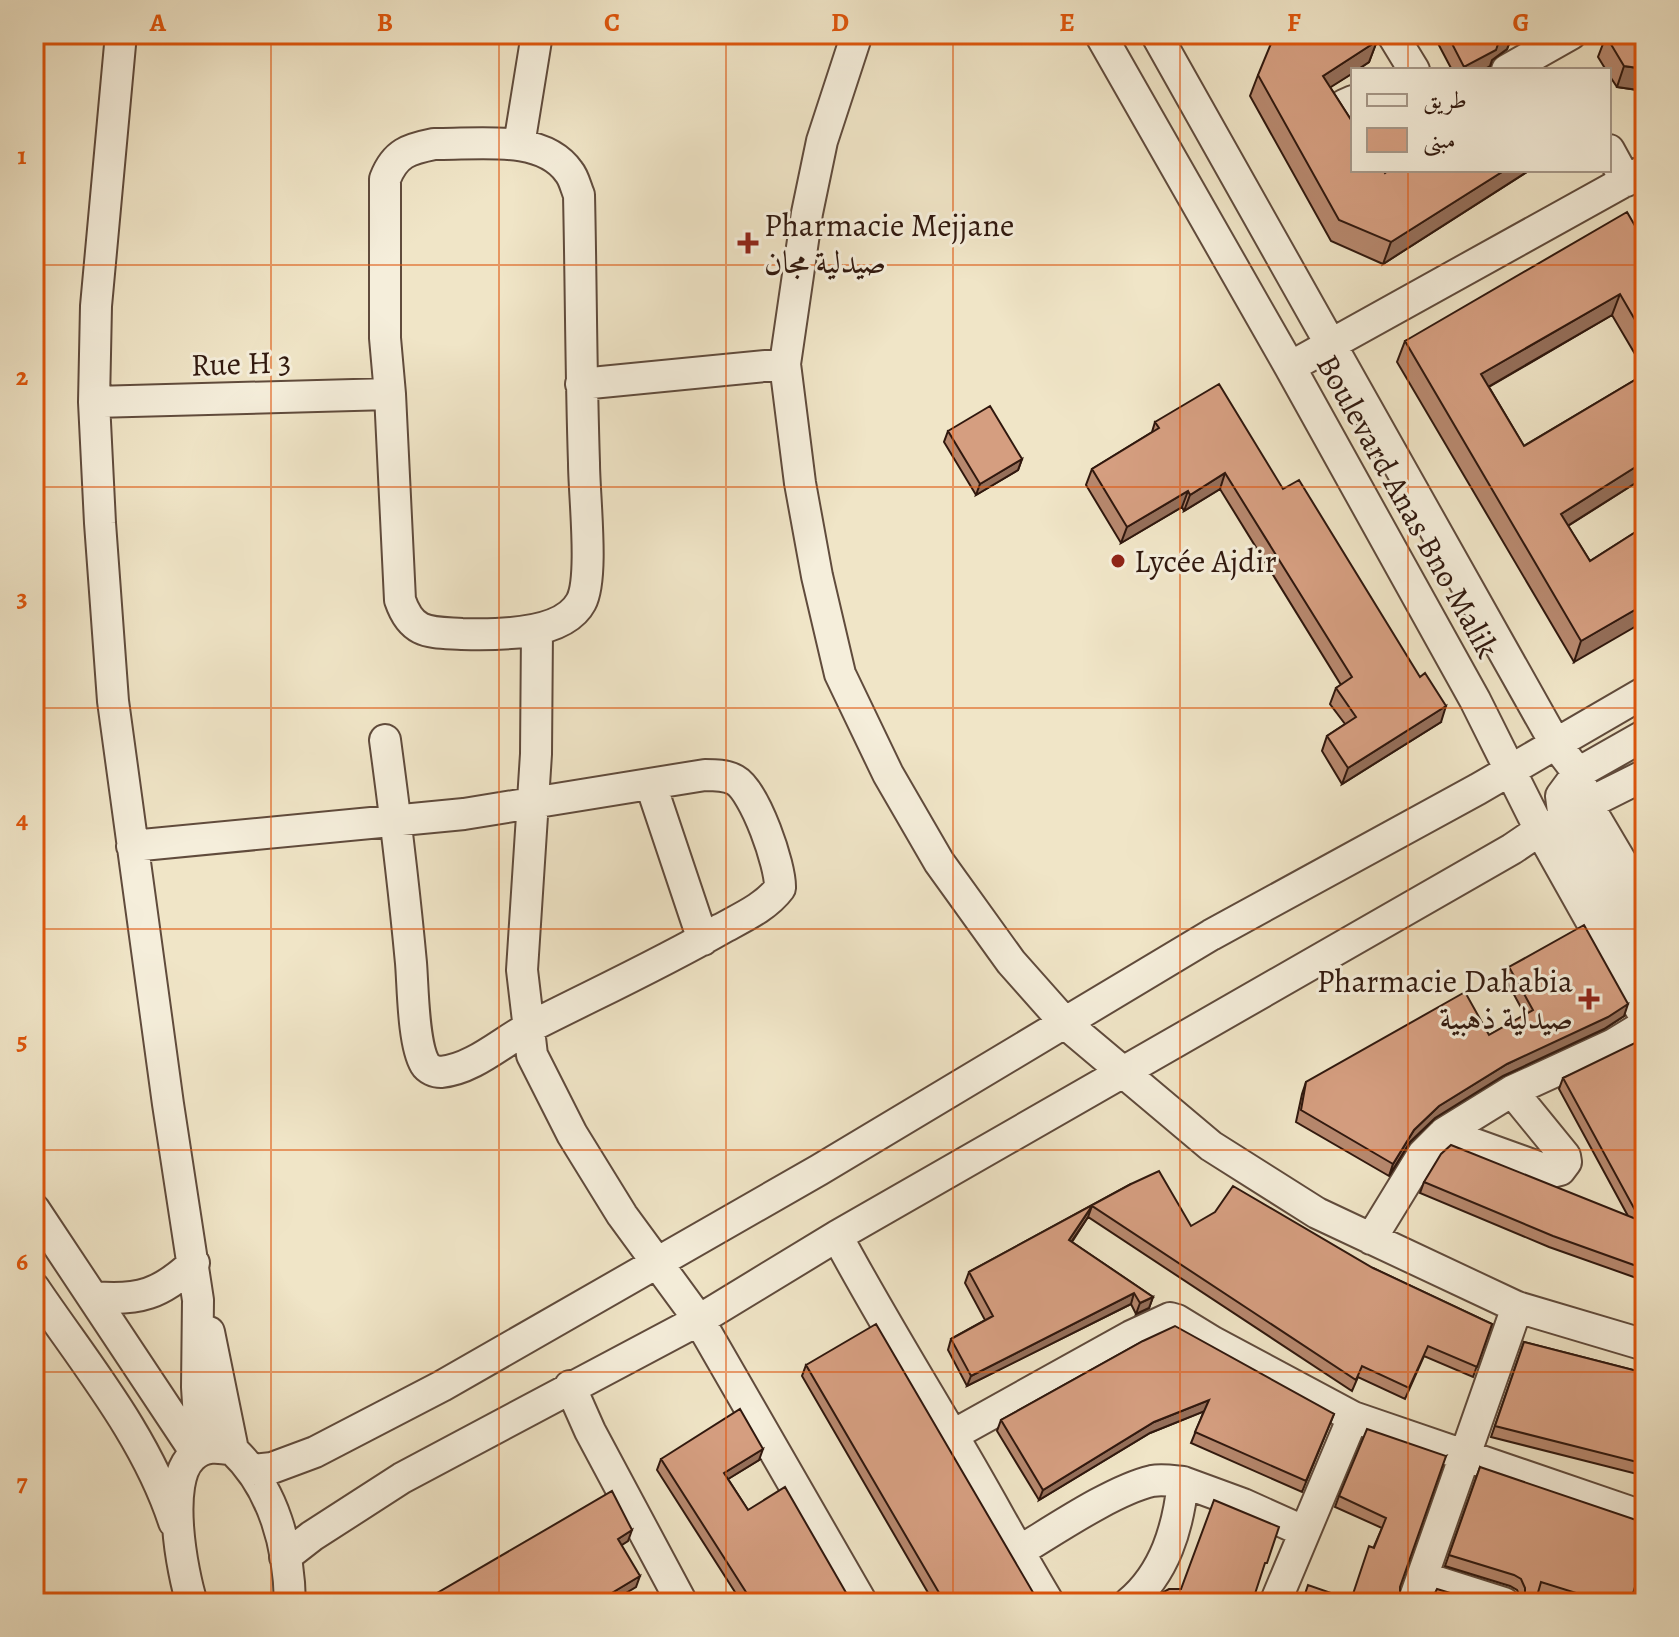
<svg xmlns="http://www.w3.org/2000/svg" width="1679" height="1637" font-family="Alegreya,Amiri,serif">
	<style>
		.lines { fill: none; stroke-linecap: round; stroke-linejoin: round }
		.minor-casing { stroke: #604b3c; stroke-width: 34 }
		.minor { stroke: #f5eedb; stroke-width: 30 }
		.wall { fill: #b7886e; stroke: #30180e; stroke-width: 2 }
		.shaded-wall { fill: #956f5a; stroke: #30180e; stroke-width: 2 }
		.building { fill: #d59e80; stroke: #30180e; stroke-width: 2 }
		.grid { fill: none; stroke: #df560c; stroke-width: 2; stroke-opacity: 0.55 }
		.poi-dot { fill: #8f2418; stroke: #f5eedb; stroke-width: 3 }
		.labels { text-anchor: middle; dominant-baseline: central; stroke-width: 6; stroke-linejoin: round; paint-order: stroke }
		.poi-label { font-size: 32px; fill: #30180e; stroke: #f5eedb; text-anchor: start }
		.street-label { font-size: 32px; fill: #30180e; stroke: #f5eedb }
		.neatline { fill: none; stroke: #df560c; stroke-width: 3 }
		.grid-label { font-size: 26px; text-anchor: middle; font-weight: bold; fill: #df560c }
	</style>
	<rect width="100%" height="100%" fill="#f0e5c7"/>
	<filter id="stains"><feTurbulence type="fractalNoise" baseFrequency=".0025" numOctaves="4"/><feColorMatrix values="0 0 0 0 .2 0 0 0 0 .09 0 0 0 0 .02 0 0 0 .5 -.17"/></filter>
	<radialGradient id="worn" r=".72"><stop offset=".6" stop-color="#630" stop-opacity="0"/><stop offset="1" stop-color="#630" stop-opacity=".3"/></radialGradient>
	<g class="lines">
		<g class="minor-casing">
			<path id="minor" d="M121,34L96,306L94,402L100,523L113,701L168,1104L198,1300L197,1387L201,1450
				M857,34L822,141L807,213L785,364L800,483L817,576L840,674L888,774L939,862L1011,962L1066,1024L1211,1146L1317,1213L1517,1307L1645,1345
				M1100,34L1290,367L1475,700L1540,830L1645,1017
				M1156,34L1555,743L1578,773L1587,804L1645,902
				M1392,34L1414,70
				M1507,70L1571,34
				M1344,105L1353,101
				M434,144C475,145 542,133 569,172C574,178 576,188 579,195C581,284 581,374 584,463C584,495 594,578 581,602C563,636 495,635 462,634C430,632 412,635 400,600L390,394L385,338V179C395,153 409,149 434,144Z
				M519,145L537,34
				M1609,150L1626,181
				M1290,367L1645,170
				M581,384L785,364
				M94,402L390,394
				M537,630L536,754L522,970L532,1055L572,1134L622,1215L699,1320L862,1603
				M1645,735L1578,773L1561,796L1564,820L1645,960
				M651,785L703,940
				M132,846L464,814L705,775C715,775 726,775 735,780C755,791 781,866 780,888C766,907 741,918 721,929C660,964 595,994 532,1026C504,1040 474,1069 441,1072C435,1072 428,1069 425,1064C413,1044 413,987 411,963C404,888 395,814 385,740
				M1444,1133L1552,1172L1560,1170L1566,1162L1565,1156L1512,1091
				M34,1209L196,1453
				M837,1236C873,1303 912,1367 951,1433C985,1489 1015,1547 1049,1603
				M1371,1239L1423,1154L1444,1133L1512,1091L1612,1045L1645,1025
				M34,1288C84,1362 146,1436 174,1522
				M94,1297C139,1301 161,1294 194,1263
				M209,1332L233,1450
				M570,1386L590,1431L682,1603
				M953,1435L1131,1336L1170,1318L1177,1320L1213,1342L1353,1417L1645,1517
				M252,1470L272,1468L315,1452L442,1386L819,1170L1211,935L1478,789L1645,692
				M1183,1482L1243,1504L1303,1531
				M1018,1552C1053,1531 1113,1490 1152,1481C1162,1479 1173,1481 1183,1482C1178,1528 1165,1573 1129,1603
				M285,1557L312,1536L402,1478L699,1320L837,1236L1512,849L1540,830L1564,820L1571,813L1587,804L1645,775
				M1422,1577L1504,1603
				M192,1603C182,1572 165,1481 192,1457C204,1445 218,1447 233,1450C274,1489 289,1547 290,1603
				M1275,1603L1353,1417
				M1413,1603L1517,1307"/>
		</g>
		<use href="#minor" class="minor"/>
	</g>
	<path class="wall" d="M1433,34H1513L1507,49L1492,60L1490,66L1483,70H1452Z
		M1645,34V91L1617,87L1609,75V70H1606L1598,57L1606,36Z
		M1377,41L1369,62L1357,70H1353V73L1330,87L1385,173L1389,170H1530L1383,264L1331,241L1250,96L1258,75Z
		M1645,243V371L1612,315L1489,387L1524,446L1645,374V477L1568,526L1590,561L1645,526L1574,662L1397,362L1405,341Z
		M1155,422L1283,489L1441,722L1342,784L1322,751L1327,736L1345,724L1330,704L1336,688L1341,685L1220,489L1184,511L1182,507L1121,543L1086,485L1092,469L1152,432Z
		M948,431L1022,459L1018,470L976,495L944,442Z
		M1509,967L1624,1016L1604,1029L1503,1076L1435,1118L1410,1142L1389,1176L1296,1122L1302,1094L1306,1082L1489,1035L1525,1015L1505,978Z
		M1645,1043V1281L1549,1247L1420,1193L1424,1182L1628,1216L1559,1089L1563,1078Z
		M1131,1184L1191,1226L1373,1268L1492,1324L1473,1377L1424,1356L1405,1399L1358,1377L1352,1391L1088,1217L1072,1242L1153,1297L1149,1308L1136,1314L1131,1304L967,1386L948,1350L951,1339L985,1320L965,1283L969,1272Z
		M1143,1341L1334,1414L1302,1492L1191,1443L1204,1411L1150,1433L1039,1500L997,1431L1001,1420Z
		M1524,1342L1645,1373V1476L1491,1437Z
		M806,1365L1038,1601L1040,1603H934L802,1376Z
		M1446,1456L1351,1600L1382,1528L1335,1507L1339,1496Z
		M661,1459L759,1460L728,1479L748,1510L852,1603H742L657,1470Z
		M1480,1467L1630,1603H1570L1538,1593L1521,1603V1598L1517,1590L1510,1586L1445,1566Z"/>
	<path class="shaded-wall" d="M1512,34H1513L1507,49L1492,60L1490,66L1483,70H1463L1464,67Z
		M1377,41L1369,62L1357,70H1353V73L1315,97L1323,76Z
		M1624,66L1645,69V91L1617,87Z
		M1505,170H1530L1383,264L1391,242Z
		M1620,294L1612,315L1474,395L1481,374Z
		M1022,459L1018,470L976,495L980,484Z
		M1645,461V477L1553,535L1561,514Z
		M1225,473L1220,489L1184,511L1190,495Z
		M1188,491L1182,507L1121,543L1127,527Z
		M1645,604V621L1574,662L1581,641Z
		M1446,706L1441,722L1342,784L1348,768Z
		M1628,1004L1624,1016L1604,1029L1503,1076L1435,1118L1410,1142L1389,1176L1393,1164L1414,1130L1439,1106L1507,1064Z
		M1092,1206L1088,1217L1065,1251L1069,1240Z
		M1134,1293L1131,1304L967,1386L971,1376Z
		M1153,1297L1149,1308L1136,1314L1140,1303Z
		M1209,1400L1205,1411L1150,1433L1039,1500L1043,1490L1154,1422Z
		M763,1449L759,1460L720,1484L724,1473Z
		M632,1530L628,1541L614,1550L618,1539Z
		M640,1576L636,1587L609,1603H595Z"/>
	<path class="building" d="M1275,34H1373L1377,41L1323,76L1353,123V170H1383L1385,173L1389,170H1505L1391,242L1339,220L1258,75Z
		M1447,34H1512L1498,44L1496,50L1464,67Z
		M1608,34H1645V69L1624,66L1606,36Z
		M1627,212L1645,243V337L1620,294L1481,374L1524,446L1645,374V461L1561,514L1590,561L1645,526V604L1581,641L1405,341Z
		M1219,384L1283,489L1299,480L1420,677L1425,673L1446,706L1348,768L1327,736L1356,717L1336,688L1352,677L1225,473L1190,495L1188,491L1127,527L1092,469L1159,428L1155,422Z
		M990,406L1022,459L980,484L948,431Z
		M1584,925L1628,1004L1608,1017L1507,1064L1439,1106L1414,1130L1393,1164L1301,1110L1306,1082L1465,992L1489,1035L1533,1010L1509,967Z
		M1643,1039L1645,1043V1269L1553,1236L1424,1182L1441,1154L1451,1145L1641,1221L1563,1078Z
		M1159,1171L1191,1226L1215,1212L1233,1186L1373,1268L1492,1324L1477,1367L1428,1346L1409,1388L1362,1366L1356,1380L1092,1206L1069,1240L1153,1297L1140,1303L1134,1293L971,1376L951,1339L993,1316L969,1272L1131,1184Z
		M876,1324L1038,1601L1040,1603H945L806,1365Z
		M1175,1326L1334,1414L1306,1481L1195,1432L1209,1400L1154,1422L1043,1490L1001,1420L1143,1341Z
		M1524,1342L1645,1373V1464L1495,1426Z
		M740,1409L763,1449L724,1473L748,1510L785,1487L852,1603H753L661,1459Z
		M1367,1429L1446,1456L1400,1587V1596L1403,1603H1302L1308,1585L1351,1600L1369,1546L1374,1548L1386,1518L1339,1496Z
		M1480,1467L1645,1523V1555L1630,1603H1608L1541,1582L1535,1603H1521L1525,1598V1588L1521,1579L1514,1575L1449,1555Z
		M612,1491L632,1530L618,1539L640,1576L595,1603H420Z
		M1214,1500L1279,1527L1267,1563H1265L1252,1603H1148L1154,1597L1169,1589H1181Z
		M1437,1589L1483,1603H1430Z"/>
	<path class="grid" d="M271,34V1603M499,34V1603M726,34V1603M953,34V1603M1180,34V1603M1408,34V70M1408,170V1603M34,265H1645M34,487H1645M34,708H1645M34,929H1645M34,1150H1645M34,1372H1645"/>
	<g class="poi-dot">
		<path d="M744 231h8v8h8v8h-8v8h-8v-8h-8v-8h8z"/>
		<circle cx="1118" cy="561" r="8"/>
		<path d="M1585 987h8v8h8v8h-8v8h-8v-8h-8v-8h8z"/>
	</g>
	<g class="labels">
		<g class="poi-label">
			<text x="764" y="225">Pharmacie Mejjane<tspan x="764" dy="37">صيدلية مجان</tspan></text>
			<text x="1134" y="561">Lycée Ajdir</text>
			<text x="1573" y="981" text-anchor="end">Pharmacie Dahabia<tspan x="1573" dy="37">صيدلية ذهبية</tspan></text>
		</g>
		<g class="street-label">
			<text transform="translate(241 363) rotate(-2)">Rue H 3</text>
			<text transform="translate(1408 506) rotate(61)">Boulevard Anas Bno Malik</text>
		</g>
	</g>
	<rect width="1679" height="1637" fill="none" stroke="#f0e5c7" stroke-width="88"/>
	<rect x="1351" y="68" width="260" height="104" fill="#f5eedb" stroke="#a69889" stroke-width="2"/>
	<rect x="1367" y="94" width="40" height="12" fill="#f5eedb" stroke="#a69889" stroke-width="2"/>
	<text x="1423" y="108" font-size="24" fill="#30180e">طريق</text>
	<rect x="1367" y="128" width="40" height="24" fill="#d59e80" stroke="#a69889" stroke-width="2"/>
	<text x="1423" y="148" font-size="24" fill="#30180e">مبنى</text>
	<rect x="44" y="44" width="1591" height="1549" class="neatline"/>
	<g class="grid-label">
		<text x="158" y="31">A</text>
		<text x="385" y="31">B</text>
		<text x="612" y="31">C</text>
		<text x="840" y="31">D</text>
		<text x="1067" y="31">E</text>
		<text x="1294" y="31">F</text>
		<text x="1521" y="31">G</text>
		<text x="22" y="164">1</text>
		<text x="22" y="385">2</text>
		<text x="22" y="606">3</text>
		<text x="22" y="828">4</text>
		<text x="22" y="1049">5</text>
		<text x="22" y="1270">6</text>
		<text x="22" y="1491">7</text>
	</g>
	<rect width="100%" height="100%" filter="url(#stains)"/>
	<rect width="100%" height="100%" fill="url(#worn)"/>
</svg>
